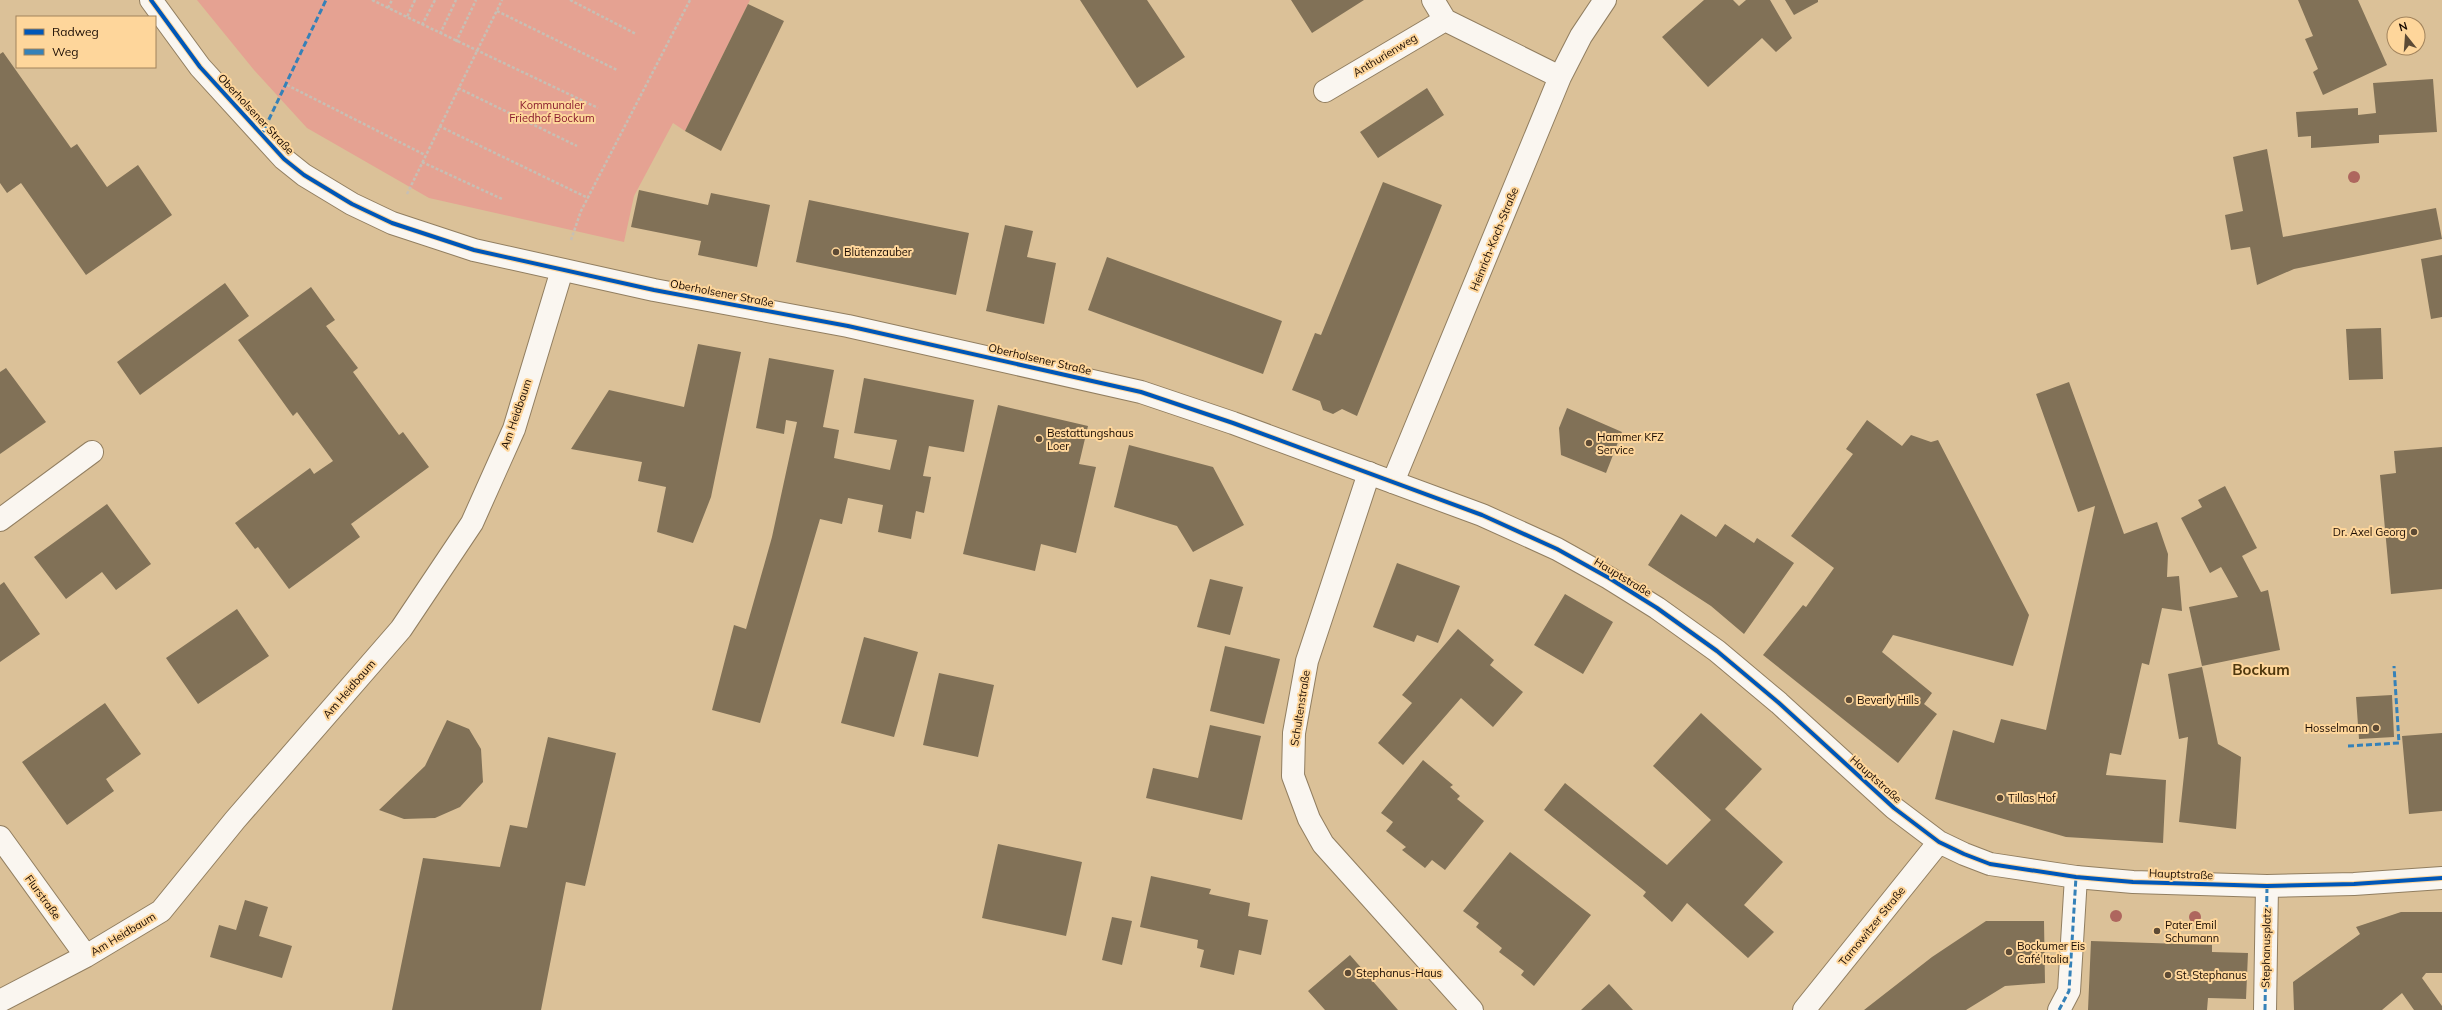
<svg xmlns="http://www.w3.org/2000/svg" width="2442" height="1010" font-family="Mulish,sans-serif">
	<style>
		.green { fill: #e5a292 }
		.building { fill: #817157 }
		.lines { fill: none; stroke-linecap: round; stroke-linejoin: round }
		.minor-casing { stroke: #917e60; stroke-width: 24 }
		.secondary-casing { stroke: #917e60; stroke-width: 24 }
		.path { stroke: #c7bfb4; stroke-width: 2.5; stroke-dasharray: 3 2; stroke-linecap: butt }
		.minor { stroke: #faf6f0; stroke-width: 22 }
		.secondary { stroke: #faf6f0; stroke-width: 22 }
		.quiet { stroke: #3581b8; stroke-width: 3; stroke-dasharray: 6 3; stroke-linecap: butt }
		.cycleway-casing { stroke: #fed69b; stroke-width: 6 }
		.cycleway { stroke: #0057b8; stroke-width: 4 }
		.tree { fill: #ae665e }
		.poi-dot { fill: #5c4a35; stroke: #fed69b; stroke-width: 1.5 }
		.labels { text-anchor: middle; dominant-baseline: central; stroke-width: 4; stroke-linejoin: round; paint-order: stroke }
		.street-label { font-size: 11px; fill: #180a00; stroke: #fed69b }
		.park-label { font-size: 11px; fill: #891b2e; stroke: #fed69b }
		.poi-label { font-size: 11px; fill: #180a00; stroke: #fed69b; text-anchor: start }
		.district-label { font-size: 15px; font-weight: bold; fill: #50380e; stroke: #fed69b }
	</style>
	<rect width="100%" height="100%" fill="#dbc198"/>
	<path class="green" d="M197,0H750L685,131L673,123L634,196L624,242L429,198L307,128L254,70Z"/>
	<path class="building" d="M1080,0H1147L1185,57L1137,88Z
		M1291,0H1364L1312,33Z
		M1704,0H1733L1739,6L1746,0H1770L1792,38L1776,52L1762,38L1708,87L1662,37Z
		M1785,0H1818V2L1794,15Z
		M2298,0H2358L2387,65L2323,95L2313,72L2318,69L2305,39L2313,36Z
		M748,4L784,21L721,151L685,131Z
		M3,52L71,148L77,144L107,187L138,165L172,215L86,275L21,183L7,193L0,183V54Z
		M2433,79L2437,132L2379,135V143L2311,148V136L2298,137L2296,112L2358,108V115L2376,113L2373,83Z
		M1427,88L1444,115L1378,158L1360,132Z
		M2267,149L2283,237L2436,208L2442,239L2294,269L2257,285L2250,247L2231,250L2225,215L2243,211L2233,157Z
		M1383,182L1442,205L1357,416L1342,409L1333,414L1323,410L1320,401L1292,390L1315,333L1321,335Z
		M639,190L708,205L711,193L770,205L757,267L698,255L701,241L631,227Z
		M809,200L969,233L956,295L796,262Z
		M1005,225L1033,231L1027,257L1056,263L1044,324L986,311Z
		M2442,255V317L2431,319L2421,259Z
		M1107,257L1282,321L1263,374L1088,310Z
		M225,283L249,316L140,395L117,362Z
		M311,287L335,320L326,326L358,368L353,372L399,435L403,432L429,467L351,524L360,537L289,589L258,547L255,549L235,523L310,468L314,474L333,461L297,412L293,416L238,340Z
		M2381,328L2383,379L2349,380L2346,329Z
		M698,344L741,352L711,497L693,543L657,532L666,487L638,481L642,462L571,449L609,390L684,407Z
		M769,358L834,370L823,427L839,430L834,458L890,470L897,440L854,433L864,378L974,400L964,452L929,446L923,476L931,477L924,513L916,511L911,539L878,532L883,505L848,498L842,524L820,519L760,723L712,710L734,625L746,629L772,537L797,422L786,420L784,434L756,428Z
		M6,368L46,422L0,454V372Z
		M2069,382L2124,534L2157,522L2168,554L2167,577L2179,576L2182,611L2162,608L2149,665L2142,663L2121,755L2110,753L2106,775L2166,780L2163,843L2066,837L1935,799L1953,730L1994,743L2001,719L2046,730L2095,506L2078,512L2036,394Z
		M998,405L1088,426L1079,464L1096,467L1076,553L1041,544L1035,571L963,554Z
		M1567,408L1622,432L1606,473L1561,455L1559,428Z
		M1867,420L1902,446L1911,435L1931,442L1938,440L2029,615L2013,666L1893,635L1882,652L1932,693L1924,704L1937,714L1898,763L1763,655L1803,605L1806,607L1834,568L1791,536L1853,454L1846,449Z
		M1129,445L1213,467L1244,525L1193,552L1177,526L1114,507Z
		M2442,447V589L2391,594L2380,475L2396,473L2394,451Z
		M2225,486L2257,548L2242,556L2261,592L2268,590L2280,650L2202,666L2189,607L2238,597L2221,567L2210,573L2181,518L2202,507L2198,500Z
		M107,504L151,564L116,590L102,572L66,599L34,557Z
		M1681,514L1716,537L1725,524L1754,543L1757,538L1794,563L1744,634L1711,606L1648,565Z
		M1397,563L1460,586L1438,643L1417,635L1414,642L1373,627Z
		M1210,579L1243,587L1230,635L1197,627Z
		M4,582L40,634L0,662V585Z
		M1565,594L1613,622L1583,674L1534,645Z
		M237,609L269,656L198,704L166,658Z
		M1458,629L1494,660L1490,665L1523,692L1493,727L1461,698L1403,765L1378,743L1412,703L1402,695Z
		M864,637L918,652L894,737L841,723Z
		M1225,646L1280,659L1264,724L1210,711Z
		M2202,667L2218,744L2241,757L2236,829L2179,822L2188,737L2179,739L2168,674Z
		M939,673L994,685L978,757L923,745Z
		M2392,695L2394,737L2359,739L2356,697Z
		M105,703L141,754L106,779L114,791L67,825L22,762Z
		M1701,713L1762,769L1725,809L1783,862L1744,905L1774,932L1748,958L1687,903L1672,922L1643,896L1646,892L1544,810L1565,783L1667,865L1711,820L1653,766Z
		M447,720L469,729L481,749L483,782L460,807L435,818L404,819L379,810L425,766Z
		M1210,725L1261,736L1242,820L1146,798L1153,768L1198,778Z
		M2442,733V811L2409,814L2402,736Z
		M548,737L616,753L585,886L566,882L541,1010H392L423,858L500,867L510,825L527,828Z
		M1423,760L1453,785L1450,787L1460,796L1457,799L1484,821L1445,870L1432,860L1425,868L1402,850L1406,847L1386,831L1393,822L1381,813Z
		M998,844L1082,862L1066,936L982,918Z
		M1510,852L1591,915L1534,986L1521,975L1524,971L1499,952L1502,948L1476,927L1479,923L1463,911Z
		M1151,876L1211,889L1209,894L1250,903L1248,916L1268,920L1261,955L1239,950L1234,975L1200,967L1204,950L1197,948L1198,940L1140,927Z
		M245,900L268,907L259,936L292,946L282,978L210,957L219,925L236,930Z
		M2401,912H2442V973H2426L2422,978L2442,1006V1010H2414L2402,993L2382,1010H2294L2293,982L2360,934L2356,927Z
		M1112,917L1132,921L1122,965L1102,960Z
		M1986,921H2044L2045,983L2005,986L1966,1010H1864L1932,957Z
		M2091,941L2212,945V952L2248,953L2246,999L2208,998L2207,1010H2088Z
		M1350,955L1398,1010H1325L1308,991Z
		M1609,984L1633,1010H1581Z"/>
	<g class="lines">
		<g class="minor-casing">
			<path id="minor" d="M1433,0L1445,20L1560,77
				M1325,91L1445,20
				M1369,473L1307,661L1294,733L1293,776L1309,819L1323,844L1472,1010
				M1393,482L1560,77L1581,36L1605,0
				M0,520L92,452
				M0,837L86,956
				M0,1001L86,956L161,911L235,820L401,629L472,523L514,429L562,270
				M2059,1010L2069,991L2076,877
				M2265,1010L2267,886"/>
		</g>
		<g class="secondary-casing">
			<path id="secondary" d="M151,0L200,67L284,159L304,175L352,204L392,223L474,250L654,290L848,326L1141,392L1233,423L1482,515L1557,549L1609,578L1657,608L1717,651L1779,703L1894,808L1939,842L1964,854L1990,864L2076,877L2133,882L2267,886L2354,884L2442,878
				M1804,1010L1939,842"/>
		</g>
		<path class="path" d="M372,0L407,17
			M415,0L407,17L598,108
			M570,0L636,34
			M388,8L392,0
			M497,11L617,70
			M422,25L435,0
			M440,34L456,0
			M456,42L476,0
			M287,85L425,155
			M458,88L577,146
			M439,126L588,198
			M422,162L502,199
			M407,194L502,0
			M571,240L581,211L690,0"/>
		<use href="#minor" class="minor"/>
		<use href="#secondary" class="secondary"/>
		<path class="quiet" d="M261,136L326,0
			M2348,746L2399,743L2394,666
			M2059,1010L2069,991L2076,877
			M2265,1010L2267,886"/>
		<g class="cycleway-casing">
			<path id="cycleway" d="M151,0L200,67L284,159L304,175L352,204L392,223L474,250L654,290L848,326L1141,392L1233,423L1482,515L1557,549L1609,578L1657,608L1717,651L1779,703L1894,808L1939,842L1964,854L1990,864L2076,877L2133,882L2267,886L2354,884L2442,878"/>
		</g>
		<use href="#cycleway" class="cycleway"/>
	</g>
	<g class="tree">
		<circle cx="2354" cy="177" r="6"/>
		<circle cx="2116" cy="916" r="6"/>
		<circle cx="2195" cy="917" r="6"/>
	</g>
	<g class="poi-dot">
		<circle cx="836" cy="252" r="4"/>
		<circle cx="1039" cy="439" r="4"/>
		<circle cx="1589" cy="443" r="4"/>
		<circle cx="2414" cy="532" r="4"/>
		<circle cx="1849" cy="700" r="4"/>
		<circle cx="2376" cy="728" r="4"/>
		<circle cx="2000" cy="798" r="4"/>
		<circle cx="2157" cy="931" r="4"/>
		<circle cx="2009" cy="952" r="4"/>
		<circle cx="1348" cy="973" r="4"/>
		<circle cx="2168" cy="975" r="4"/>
	</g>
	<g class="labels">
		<g class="street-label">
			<text transform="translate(1385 55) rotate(-31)">Anthurienweg</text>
			<text transform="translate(256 114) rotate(47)">Oberholsener Straße</text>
			<text transform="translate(1494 239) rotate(-68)">Heinrich-Koch-Straße</text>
			<text transform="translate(722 293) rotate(11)">Oberholsener Straße</text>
			<text transform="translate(1040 359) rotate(13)">Oberholsener Straße</text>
			<text transform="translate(516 414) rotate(-71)">Am Heidbaum</text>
			<text transform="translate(1623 577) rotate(31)">Hauptstraße</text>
			<text transform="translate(349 689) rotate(-49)">Am Heidbaum</text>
			<text transform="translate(1300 708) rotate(-81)">Schultenstraße</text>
			<text transform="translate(1876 779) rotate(42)">Hauptstraße</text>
			<text transform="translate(2181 874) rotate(2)">Hauptstraße</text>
			<text transform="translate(43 897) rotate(54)">Flurstraße</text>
			<text transform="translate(1872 926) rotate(-51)">Tarnowitzer Straße</text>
			<text transform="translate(123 934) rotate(-31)">Am Heidbaum</text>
			<text transform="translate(2266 948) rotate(-89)">Stephanusplatz</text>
		</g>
		<g class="park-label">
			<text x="552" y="105">Kommunaler<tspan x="552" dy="13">Friedhof Bockum</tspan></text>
		</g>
		<g class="poi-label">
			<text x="844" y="252">Blütenzauber</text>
			<text x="1047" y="433">Bestattungshaus<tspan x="1047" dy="13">Loer</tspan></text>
			<text x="1597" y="437">Hammer KFZ<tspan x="1597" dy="13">Service</tspan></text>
			<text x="2406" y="532" text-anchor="end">Dr. Axel Georg</text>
			<text x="1857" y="700">Beverly Hills</text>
			<text x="2368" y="728" text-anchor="end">Hosselmann</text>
			<text x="2008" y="798">Tillas Hof</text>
			<text x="2165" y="925">Pater Emil<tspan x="2165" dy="13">Schumann</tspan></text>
			<text x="2017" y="946">Bockumer Eis<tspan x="2017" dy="13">Café Italia</tspan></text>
			<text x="1356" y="973">Stephanus-Haus</text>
			<text x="2176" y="975">St. Stephanus</text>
		</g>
		<g class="district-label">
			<text x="2261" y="669">Bockum</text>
		</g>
	</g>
	<rect x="16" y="16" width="140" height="52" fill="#fed69b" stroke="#a2845d"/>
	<rect x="24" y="29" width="20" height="6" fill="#0057b8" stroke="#a2845d"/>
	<text x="52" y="36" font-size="12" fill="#180a00">Radweg</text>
	<rect x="24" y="49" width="20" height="6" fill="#3581b8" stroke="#a2845d"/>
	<text x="52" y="56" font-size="12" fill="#180a00">Weg</text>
	<g transform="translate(2406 36) rotate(343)"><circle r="19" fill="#fed69b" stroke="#a2845d"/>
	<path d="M0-3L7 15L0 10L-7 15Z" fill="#5c4a35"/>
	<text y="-6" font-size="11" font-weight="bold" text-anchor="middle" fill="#180a00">N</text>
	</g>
</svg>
